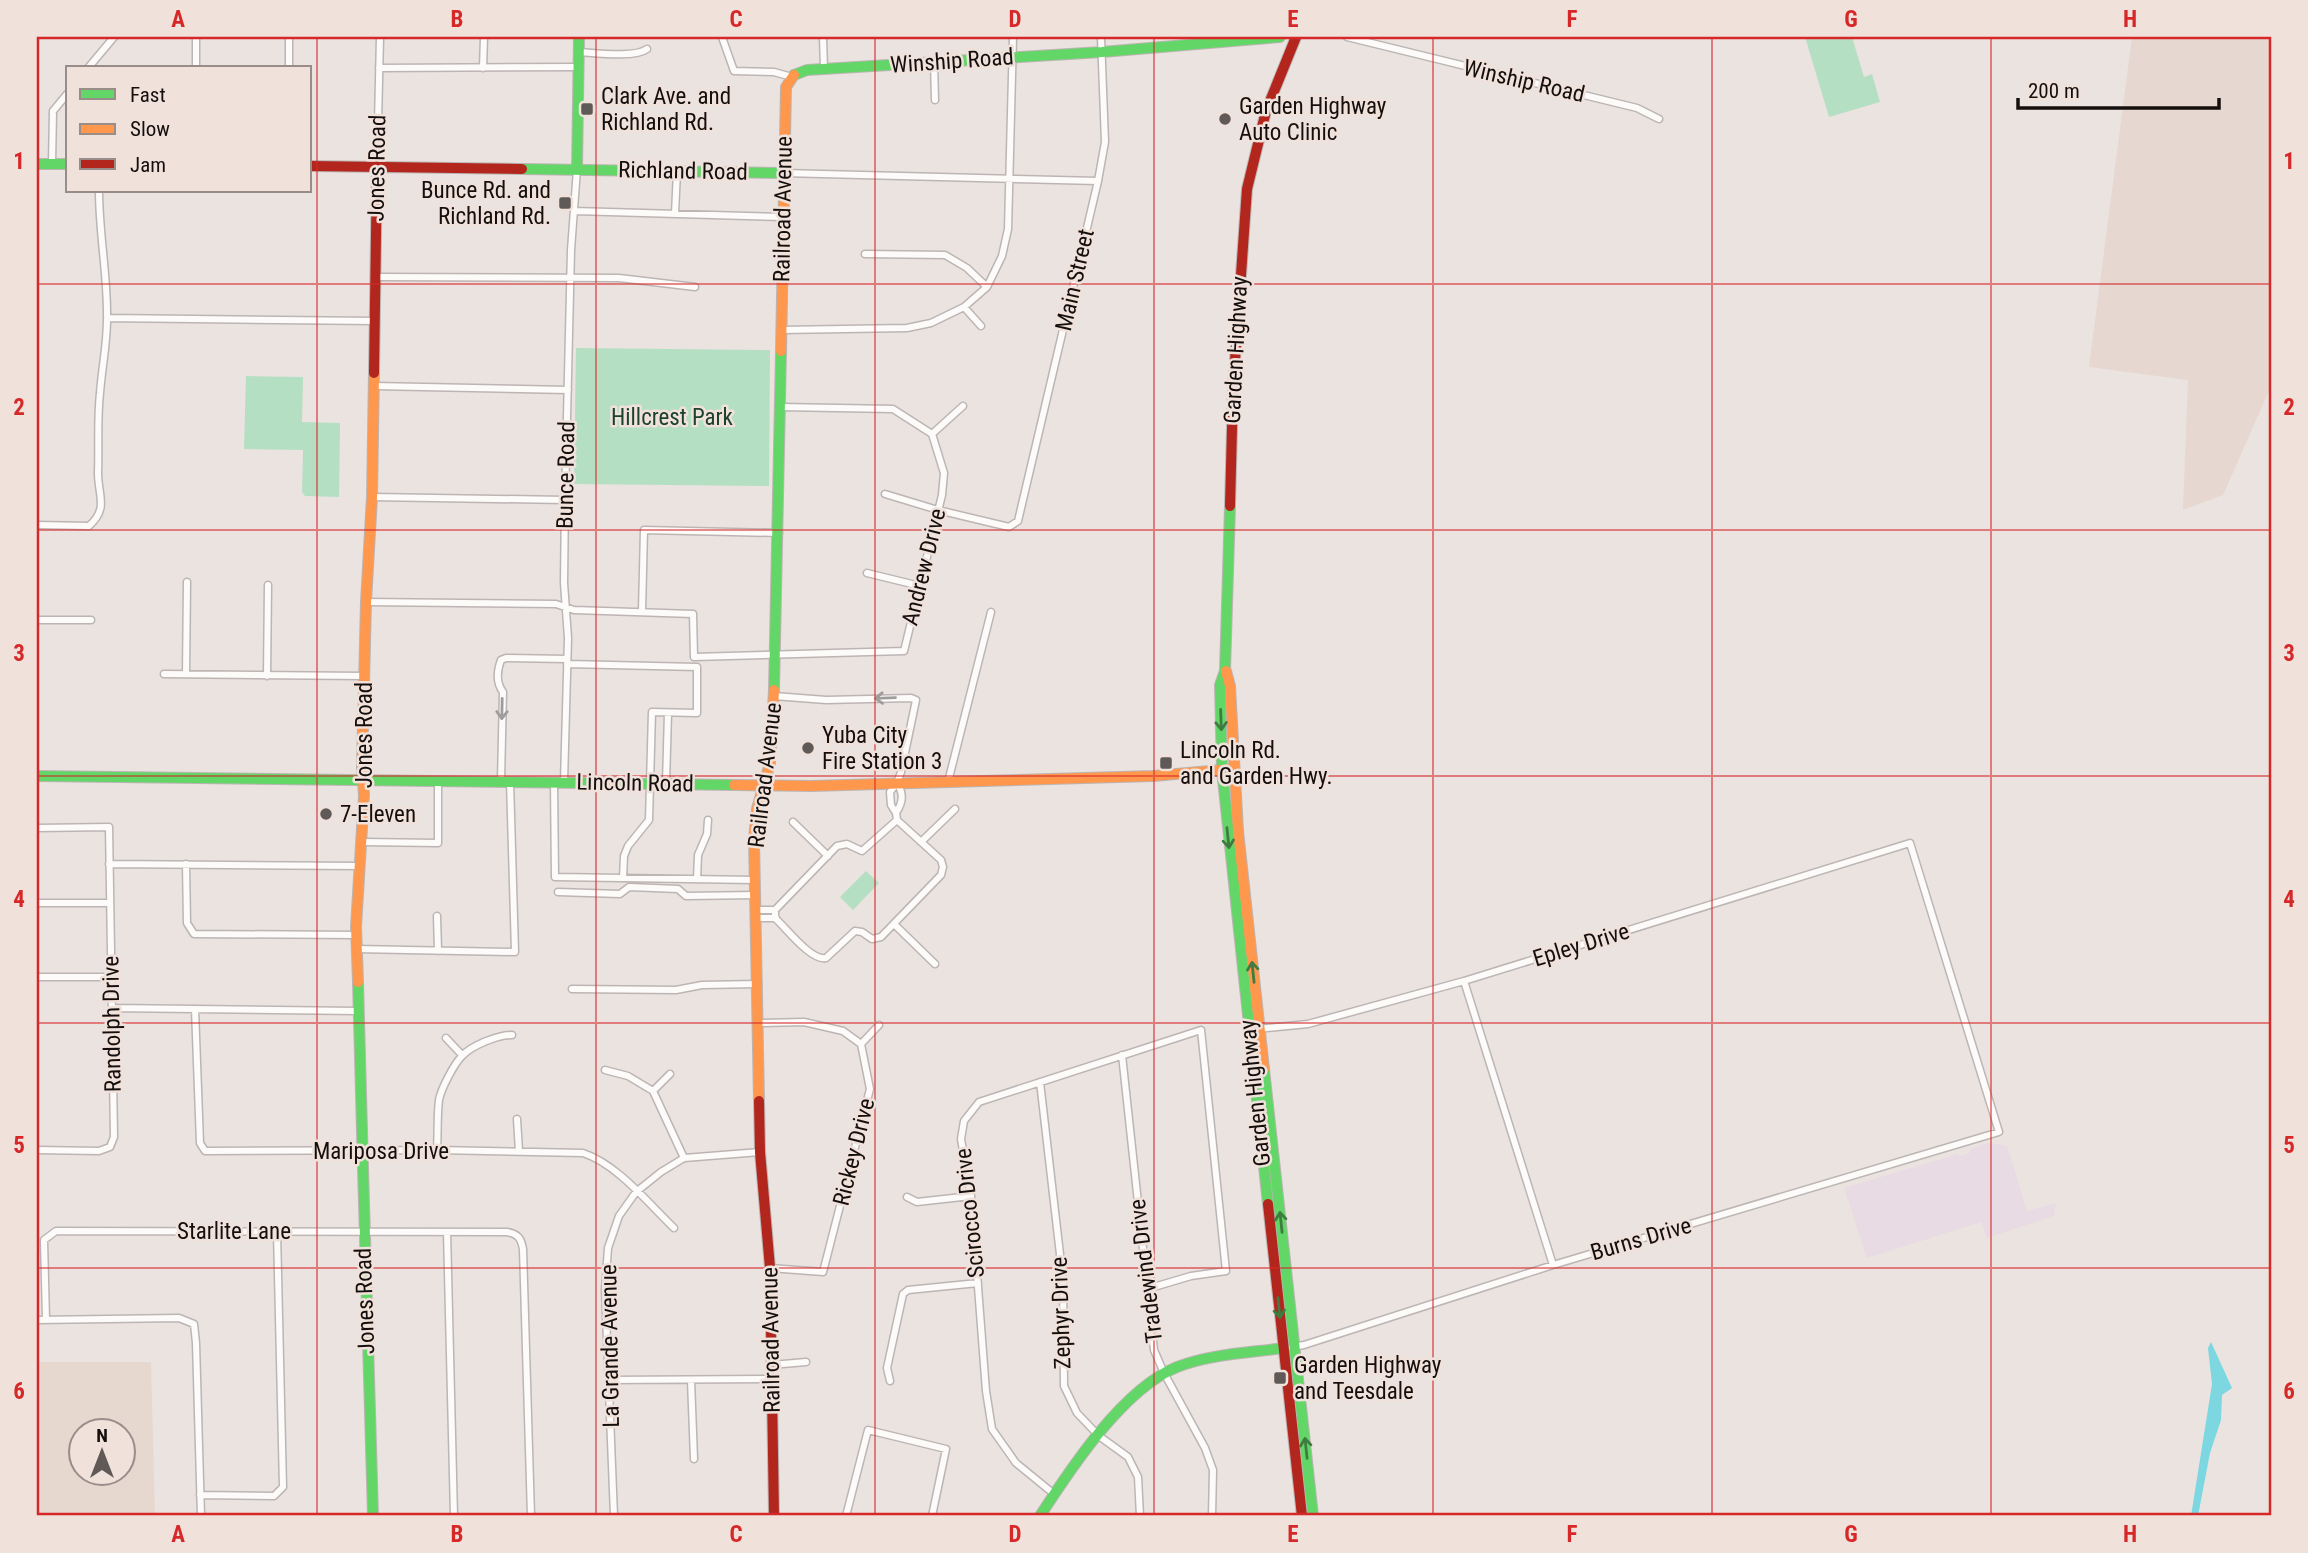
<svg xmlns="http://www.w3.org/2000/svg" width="2308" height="1553" font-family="'Roboto Condensed',sans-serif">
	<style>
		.built { fill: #e6d7d0 }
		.industrial { fill: #e8dbe3 }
		.education { fill: #e7d8cf; fill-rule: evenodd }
		.green { fill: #b5dfc3 }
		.water { fill: #7cd7e0 }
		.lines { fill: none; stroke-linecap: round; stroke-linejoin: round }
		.street-casing { stroke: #bcb5b3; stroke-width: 9 }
		.fast-casing { stroke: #bcb5b3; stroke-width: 12 }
		.slow-casing { stroke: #bcb5b3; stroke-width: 12 }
		.jam-casing { stroke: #bcb5b3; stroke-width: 12 }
		.street { stroke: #fcfbfa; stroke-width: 6 }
		.fast { stroke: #63d668; stroke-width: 10 }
		.slow { stroke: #ff974d; stroke-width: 10 }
		.jam { stroke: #b3261e; stroke-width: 10 }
		.oneway { stroke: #9f9d9b }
		.oneway2 { stroke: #3f7c3f }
		.grid { fill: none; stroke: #d62828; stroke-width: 2; stroke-opacity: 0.55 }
		.poi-dot { fill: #5f5957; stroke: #f0e1db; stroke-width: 2.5 }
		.labels { text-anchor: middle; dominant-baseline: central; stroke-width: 5; stroke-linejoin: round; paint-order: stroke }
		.street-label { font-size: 23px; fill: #140f0d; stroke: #f0e1db }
		.poi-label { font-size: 23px; fill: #140f0d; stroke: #f0e1db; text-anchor: start }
		.park-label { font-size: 23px; fill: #1a422d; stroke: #f0e1db }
		.neatline { fill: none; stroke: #d62828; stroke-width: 2.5 }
		.grid-label { font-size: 23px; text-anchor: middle; font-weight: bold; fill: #d62828 }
	</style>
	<rect width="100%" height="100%" fill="#ebe3e0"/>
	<path class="built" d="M2132,37H2271V386L2223,495L2183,510L2188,380L2089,367Z"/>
	<path class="industrial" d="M1988,1143L2007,1146L2027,1211L2056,1203L2054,1216L1987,1238L1981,1222L1867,1258L1844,1188L1958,1154L1959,1156L1970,1153L1971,1149Z"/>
	<path class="education" d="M37,1362H151L155,1516H37ZM80,1430H122V1472H80Z"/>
	<path class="green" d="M1805,37H1852L1864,77L1872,74L1880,102L1829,117Z
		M576,348L770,350L769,486L574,484Z
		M246,376L303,377L302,422L340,423L339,497L305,496L302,492L303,450L244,449Z
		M866,871L879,883L853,910L840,897Z"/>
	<path class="water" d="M2211,1342L2232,1388L2222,1395L2221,1420L2210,1453L2198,1516H2191L2212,1384L2208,1348Z"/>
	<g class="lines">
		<g class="street-casing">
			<path id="street" d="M722,37L734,71L774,72L792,77
				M823,37L824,69
				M1347,37L1637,108L1659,119
				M579,52C596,53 635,58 647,49
				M934,62L935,100
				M88,68L114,37
				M196,68V37
				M289,68V37
				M379,68L579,67
				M483,68L484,37
				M52,164L53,111L68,93
				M377,166L380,37
				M783,173L1098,181
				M574,211L783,217
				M675,214L677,171
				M865,254L945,255L967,268L987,287
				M376,277L619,278L695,287
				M964,307L981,326
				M108,318L375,321
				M781,330L907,328L931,323L964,307L987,287L1002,256L1008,229L1013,37
				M374,386L568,390
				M932,434L963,406
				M885,494L938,510L1009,527L1018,521L1098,181L1105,142L1101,37
				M372,497L565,500
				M37,525L89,526C109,508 98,496 98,473C99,446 97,419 100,393C102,366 108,339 107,313C107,272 99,232 99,191
				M867,573L920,586
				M366,602L556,604L574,610L693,614L694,657L904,651L942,495L944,473L932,434L893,409L780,407
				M642,611L644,530L779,533
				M37,620H91
				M567,664L697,667V713L652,712L649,820L628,846L624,856L623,878
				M164,674L364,676
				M186,674L187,582
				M267,676L268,585
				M774,696L826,700L911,698L916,700L901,772L897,783L890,792L891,805L896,813L897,820
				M501,781L503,692C496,683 497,671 501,660L506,658L567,659
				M554,782L555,877L755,880
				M564,782L568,638L564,583L565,500L571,250L577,169
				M948,782L991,612
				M666,783L668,713
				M896,813C903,802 904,794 897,783
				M793,822L828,856
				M37,828L109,827L114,1137L110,1147L99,1151L37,1150
				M362,842L438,843V781
				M921,842L955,809
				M109,864L360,866
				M186,864L187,923L194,934L356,935
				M697,879L698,855L707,834L708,820
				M558,892L620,894L629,887L678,889L686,896L756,895
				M37,903H110
				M756,910H775L837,846L847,844L862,851L897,820L941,860L943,867L941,875L881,937L872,939L862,932L855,931L826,958C811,961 787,929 775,918V910
				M437,916L438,951
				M756,918H776
				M894,924L935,964
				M356,949L515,952L510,781
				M37,977H111
				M1464,981L1553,1265
				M572,989L676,990L702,985L758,984
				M112,1008L357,1011
				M195,1009L200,1143L205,1151L437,1150L583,1153C617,1164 648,1203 674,1228
				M759,1023L804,1022L843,1031L861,1044L870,1089L823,1272L770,1268
				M1257,1029L1308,1024L1464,981L1910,843L1999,1132L1553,1265L1304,1345L1292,1347
				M446,1038L462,1055
				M861,1044L879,1025
				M1122,1055L1154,1350L1164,1373L1205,1448L1213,1470L1212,1516
				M605,1070L628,1076L653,1091L684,1158
				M1040,1082L1063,1280L1064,1386L1077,1413L1099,1436L1128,1457L1138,1477L1140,1516
				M653,1091L670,1074
				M517,1119L519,1151
				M437,1150C438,1134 437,1116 439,1100C441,1089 454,1064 462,1056C472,1045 498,1035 512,1035
				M907,1197L917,1202L971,1196
				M447,1232L454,1516
				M37,1320L179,1318L194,1324L196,1343L201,1516
				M46,1320L44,1240L56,1231L507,1232C518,1234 521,1238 523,1249L531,1516
				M771,1365L806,1362
				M610,1380L772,1379
				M691,1380L694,1459
				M890,1381L887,1368L903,1294L908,1290L978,1283
				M1054,1494L1016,1463L992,1429L986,1391L971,1196L961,1139L964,1121L979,1102L1201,1030L1226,1271L1191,1276L1147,1289
				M200,1495L274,1496L283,1487L277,1232
				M614,1516L605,1290L608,1248L619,1216L636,1192L661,1172L684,1158L760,1152
				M846,1516L868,1430L946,1449L932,1516"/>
		</g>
		<g class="fast-casing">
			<path id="fast" d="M794,75L807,70L1102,52L1280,37
				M37,164H68
				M522,169L783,173
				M577,169L579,37
				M1230,506L1225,671L1220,685L1222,770L1268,1204
				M774,690L781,351
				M37,776L734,785
				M358,982C363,1160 367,1338 373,1516
				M1264,1069L1313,1516
				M1040,1516C1071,1468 1123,1389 1177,1367C1211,1354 1248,1353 1283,1348"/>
		</g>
		<g class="slow-casing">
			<path id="slow" d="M781,351L786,87L794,75
				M1226,671L1230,686L1238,831L1264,1069
				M734,785L811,786L1153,776L1233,769
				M358,982L356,927L364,795L362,767L366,602L372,497L374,373
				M759,1101L754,839L757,809L770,763L774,690"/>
		</g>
		<g class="jam-casing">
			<path id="jam" d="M310,166L522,169
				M374,373L377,166
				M1230,506L1233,389L1247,189L1266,111L1296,37
				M759,1101L760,1152L770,1268L774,1516
				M1268,1204L1302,1516"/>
		</g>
		<use href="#street" class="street"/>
		<use href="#fast" class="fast"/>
		<use href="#slow" class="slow"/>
		<use href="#jam" class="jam"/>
	</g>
	<defs><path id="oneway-shaft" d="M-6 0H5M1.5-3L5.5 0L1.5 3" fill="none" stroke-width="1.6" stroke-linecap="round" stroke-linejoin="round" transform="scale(1.75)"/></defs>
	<g class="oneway">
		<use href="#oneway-shaft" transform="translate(885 698) rotate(178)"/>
		<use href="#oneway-shaft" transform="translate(502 709) rotate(91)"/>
	</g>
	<g class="oneway2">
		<use href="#oneway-shaft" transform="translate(1221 720) rotate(88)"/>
		<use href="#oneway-shaft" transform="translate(1228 838) rotate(84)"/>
		<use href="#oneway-shaft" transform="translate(1253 972) rotate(-96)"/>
		<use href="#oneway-shaft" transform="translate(1281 1222) rotate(-96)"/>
		<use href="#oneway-shaft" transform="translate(1279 1308) rotate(84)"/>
		<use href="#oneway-shaft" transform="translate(1306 1448) rotate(-96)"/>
	</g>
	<path class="grid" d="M317,37V1516M596,37V1516M875,37V1516M1154,37V1516M1433,37V1516M1712,37V1516M1991,37V1516M37,284H2271M37,530H2271M37,776H2271M37,1023H2271M37,1268H2271"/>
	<g class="poi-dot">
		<rect x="580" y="102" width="14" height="14" rx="3.5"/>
		<circle cx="1225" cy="119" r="7"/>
		<rect x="558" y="196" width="14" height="14" rx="3.5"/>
		<circle cx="808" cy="748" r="7"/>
		<rect x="1159" y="756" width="14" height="14" rx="3.5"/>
		<circle cx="326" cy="814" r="7"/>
		<rect x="1273" y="1371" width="14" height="14" rx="3.5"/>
	</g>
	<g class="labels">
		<g class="street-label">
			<text transform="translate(952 61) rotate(-4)">Winship Road</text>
			<text transform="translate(1524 81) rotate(13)">Winship Road</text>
			<text transform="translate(377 168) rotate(-89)">Jones Road</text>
			<text transform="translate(683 171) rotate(1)">Richland Road</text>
			<text transform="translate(783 209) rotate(-89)">Railroad Avenue</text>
			<text transform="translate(1075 280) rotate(-77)">Main Street</text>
			<text transform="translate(1236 350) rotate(-87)">Garden Highway</text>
			<text transform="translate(566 475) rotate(-89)">Bunce Road</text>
			<text transform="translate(924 567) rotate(-76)">Andrew Drive</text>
			<text transform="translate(364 735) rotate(-90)">Jones Road</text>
			<text transform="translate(765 775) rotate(-83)">Railroad Avenue</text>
			<text transform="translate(635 783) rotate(1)">Lincoln Road</text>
			<text transform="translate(1581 945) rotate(-17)">Epley Drive</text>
			<text transform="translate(112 1024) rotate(-91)">Randolph Drive</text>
			<text transform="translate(1255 1093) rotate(-96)">Garden Highway</text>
			<text x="381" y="1151">Mariposa Drive</text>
			<text transform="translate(854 1152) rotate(-76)">Rickey Drive</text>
			<text transform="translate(970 1213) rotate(-96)">Scirocco Drive</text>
			<text x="234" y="1231">Starlite Lane</text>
			<text transform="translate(1641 1239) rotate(-16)">Burns Drive</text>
			<text transform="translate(1146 1271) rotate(-97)">Tradewind Drive</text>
			<text transform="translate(365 1301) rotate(-92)">Jones Road</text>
			<text transform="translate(1061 1313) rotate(-92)">Zephyr Drive</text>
			<text transform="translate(771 1340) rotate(-91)">Railroad Avenue</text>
			<text transform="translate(610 1346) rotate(-91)">La Grande Avenue</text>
		</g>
		<g class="poi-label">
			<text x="601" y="96">Clark Ave. and<tspan x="601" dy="26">Richland Rd.</tspan></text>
			<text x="1239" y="106">Garden Highway<tspan x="1239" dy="26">Auto Clinic</tspan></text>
			<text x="551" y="190" text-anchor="end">Bunce Rd. and<tspan x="551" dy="26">Richland Rd.</tspan></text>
			<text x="822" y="735">Yuba City<tspan x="822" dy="26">Fire Station 3</tspan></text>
			<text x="1180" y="750">Lincoln Rd.<tspan x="1180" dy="26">and Garden Hwy.</tspan></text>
			<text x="340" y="814">7-Eleven</text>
			<text x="1294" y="1365">Garden Highway<tspan x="1294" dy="26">and Teesdale</tspan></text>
		</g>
		<g class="park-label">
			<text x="672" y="417">Hillcrest Park</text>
		</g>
	</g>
	<rect width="2308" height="1553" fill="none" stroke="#f0e1db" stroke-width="77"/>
	<rect x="66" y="66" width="245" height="126" fill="#f0e1db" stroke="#988d89" stroke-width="2"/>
	<rect x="80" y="89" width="35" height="10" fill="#63d668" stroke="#988d89" stroke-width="2"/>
	<text x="130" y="102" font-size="21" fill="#140f0d">Fast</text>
	<rect x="80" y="124" width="35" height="10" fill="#ff974d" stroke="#988d89" stroke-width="2"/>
	<text x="130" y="136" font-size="21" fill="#140f0d">Slow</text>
	<rect x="80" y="159" width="35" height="10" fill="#b3261e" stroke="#988d89" stroke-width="2"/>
	<text x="130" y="172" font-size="21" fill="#140f0d">Jam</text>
	<g transform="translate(102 1452)"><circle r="33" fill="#f0e1db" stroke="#988d89" stroke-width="2"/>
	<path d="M0-5L12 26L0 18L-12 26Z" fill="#5f5957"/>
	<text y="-10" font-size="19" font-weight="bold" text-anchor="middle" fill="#140f0d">N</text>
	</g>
	<path d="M2018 98v10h201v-10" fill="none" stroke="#140f0d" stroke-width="3.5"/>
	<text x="2028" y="98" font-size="21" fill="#140f0d" stroke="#f0e1db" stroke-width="5" paint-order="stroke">200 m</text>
	<rect x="38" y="38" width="2232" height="1476" class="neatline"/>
	<g class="grid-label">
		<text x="178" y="27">A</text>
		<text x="457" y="27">B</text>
		<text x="736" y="27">C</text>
		<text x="1015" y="27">D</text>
		<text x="1293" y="27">E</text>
		<text x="1572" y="27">F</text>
		<text x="1851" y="27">G</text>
		<text x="2130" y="27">H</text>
		<text x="19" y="169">1</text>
		<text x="2289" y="169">1</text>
		<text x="19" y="415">2</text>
		<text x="2289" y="415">2</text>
		<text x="19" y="661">3</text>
		<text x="2289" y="661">3</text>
		<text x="19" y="907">4</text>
		<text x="2289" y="907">4</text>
		<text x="19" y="1153">5</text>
		<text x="2289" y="1153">5</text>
		<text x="19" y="1399">6</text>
		<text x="2289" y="1399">6</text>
		<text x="178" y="1542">A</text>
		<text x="457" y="1542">B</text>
		<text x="736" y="1542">C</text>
		<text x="1015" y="1542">D</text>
		<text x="1293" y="1542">E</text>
		<text x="1572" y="1542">F</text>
		<text x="1851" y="1542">G</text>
		<text x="2130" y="1542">H</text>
	</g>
</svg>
